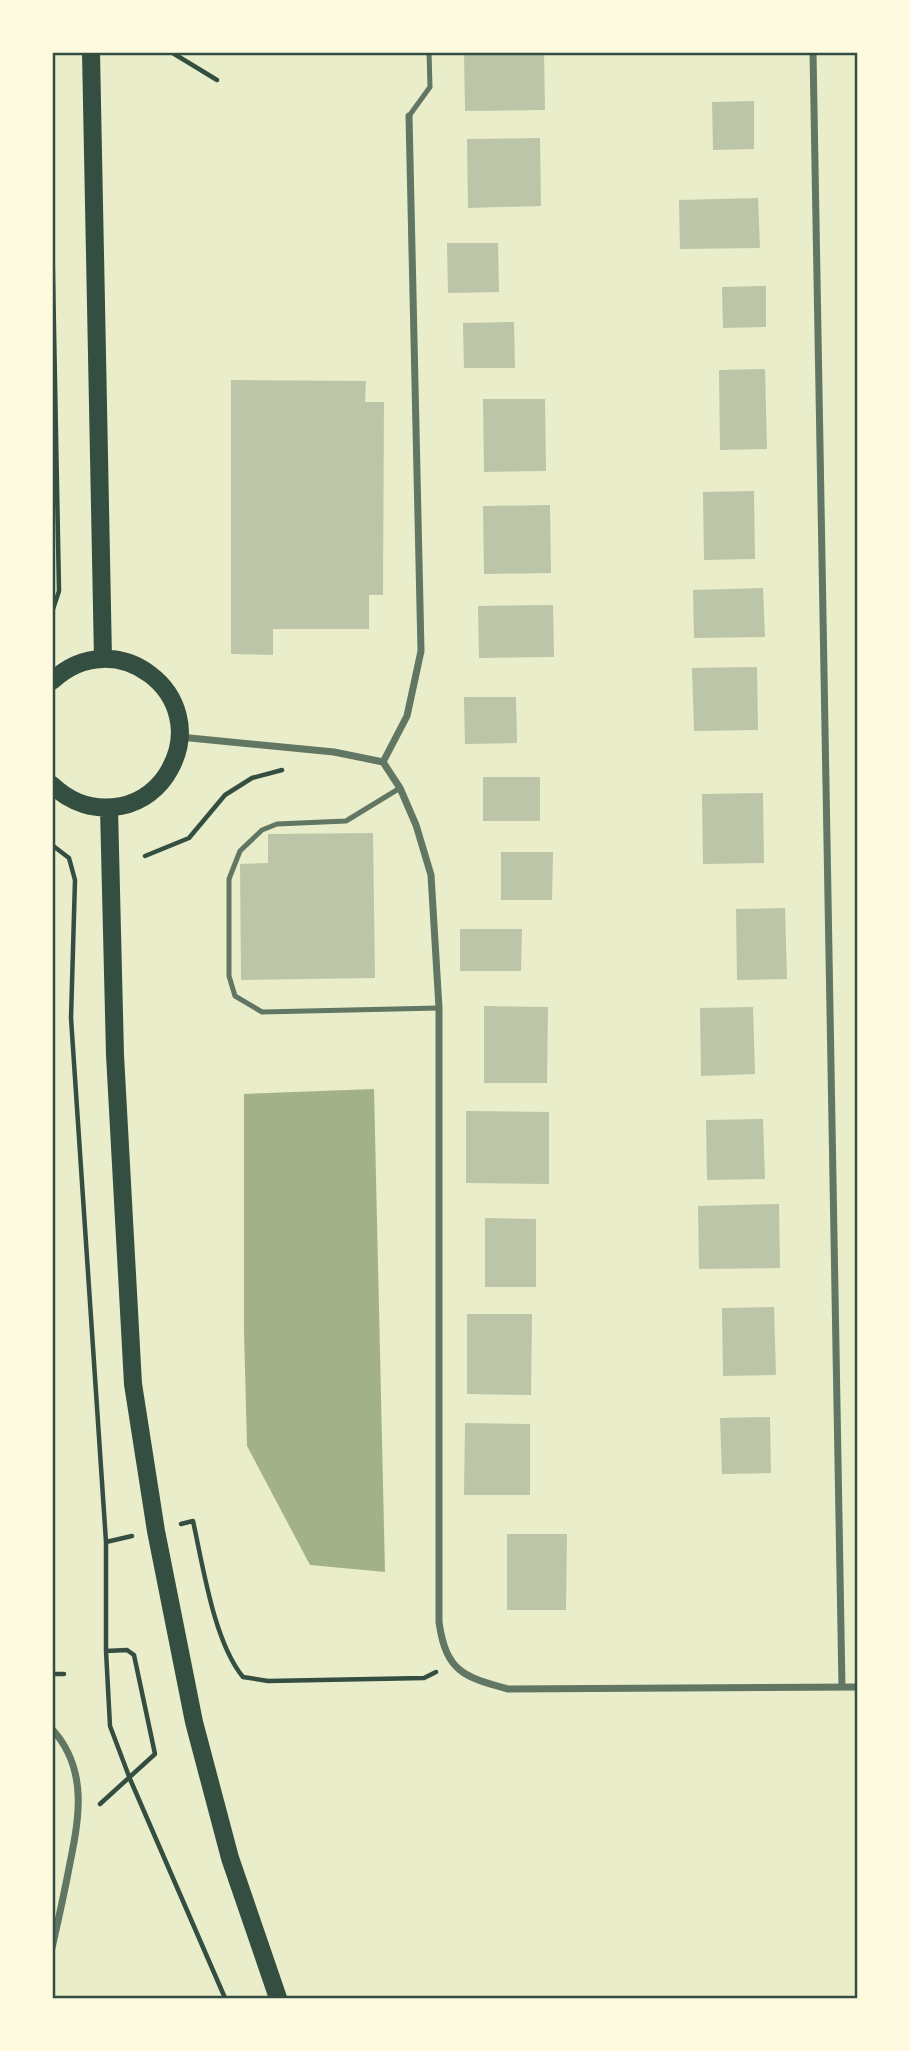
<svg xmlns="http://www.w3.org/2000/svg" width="910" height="2051" font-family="'Sofia Sans Condensed',sans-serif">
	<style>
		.water { fill: #a3b18a }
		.building { fill: #bcc5a7 }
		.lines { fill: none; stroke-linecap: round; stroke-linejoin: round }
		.path { stroke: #344e41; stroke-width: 4.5 }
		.service { stroke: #617663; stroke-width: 5 }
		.minor { stroke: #617663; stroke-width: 7 }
		.primary { stroke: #344e41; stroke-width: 18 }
		.neatline { fill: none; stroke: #344e41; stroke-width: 2.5 }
	</style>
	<rect width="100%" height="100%" fill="#e9edc9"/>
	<path class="water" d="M374,1089L385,1572L310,1565L247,1446L244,1331V1094Z"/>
	<path class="building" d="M464,52H544L545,110L465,111Z
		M754,101V149L713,150L712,102Z
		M540,138L541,206L468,208L467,139Z
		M758,198L760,248L680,249L679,200Z
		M447,243H498L499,292L448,293Z
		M766,286V327L723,328L722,287Z
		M514,322L515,368H464L463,323Z
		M765,369L767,449L720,450L719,370Z
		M231,380L366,381L365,402H384L383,595H369V629H273V655L231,654Z
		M483,399H545L546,471L484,472Z
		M754,491L755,559L704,560L703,492Z
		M550,505L551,573L484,574L483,506Z
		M763,588L765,637L694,638L693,590Z
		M553,605L554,657L479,658L478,606Z
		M757,667L758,730L694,731L692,668Z
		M464,697H516L517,743L465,744Z
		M483,777H540V821H483Z
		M763,793L764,863L703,864L702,794Z
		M373,833L375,978L241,980L240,864L268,863V834Z
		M501,852H553L552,900H501Z
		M785,908L787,979L737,980L736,909Z
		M460,929H522L521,971H460Z
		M484,1006L548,1007L547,1083H484Z
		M753,1007L755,1074L701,1076L700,1008Z
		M466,1111L549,1112V1184L466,1183Z
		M763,1119L765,1179L707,1180L706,1120Z
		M779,1204L780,1268L699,1269L698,1206Z
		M485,1218L536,1219V1287H485Z
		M774,1307L776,1375L723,1376L722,1308Z
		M467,1314H532L531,1395L467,1394Z
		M770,1417L771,1473L722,1474L720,1418Z
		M465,1423L530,1424V1495H464Z
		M507,1534H567L566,1610H507Z"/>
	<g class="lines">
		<path class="path" d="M171,52L217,80
			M52,224L59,591L52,612
			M52,845L69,858L75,880L71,1018L106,1542V1651L110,1726L130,1779L225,1998
			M145,856L189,838L225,795L252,778L282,770
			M181,1524L193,1521C203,1566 214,1642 243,1677L268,1681L424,1678L436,1672
			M106,1542L132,1536
			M52,1674H64
			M100,1804L155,1754L134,1655L127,1650L106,1651"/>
		<path class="service" d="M409,116L430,87L429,52
			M400,788L346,821L277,824L262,830L240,851L229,879V976L235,996L262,1012L439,1008"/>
		<path class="minor" d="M813,52L842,1687
			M180,737L334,752L383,762L400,788L416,825L431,875L439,1008V1622C446,1672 464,1677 508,1689L858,1687
			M383,762L407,716L421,651L409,116
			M52,1729C89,1770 79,1819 69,1868C64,1895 58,1921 52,1948"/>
		<path class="primary" d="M91,52L103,658
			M52,681C115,621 211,694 170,769C160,788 142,802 121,806C95,811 71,803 52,785
			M109,808L115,1055L133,1384L156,1531L194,1722L230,1858L278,1998"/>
	</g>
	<rect width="910" height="2051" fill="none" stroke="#fefae0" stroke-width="108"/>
	<rect x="54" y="54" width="802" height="1943" class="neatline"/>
</svg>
